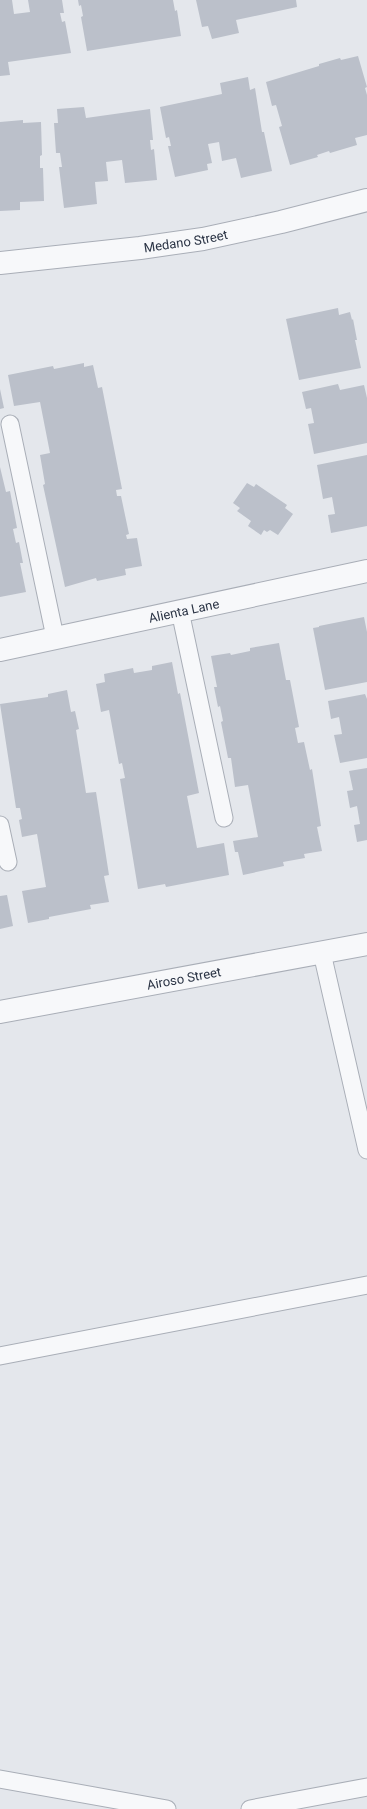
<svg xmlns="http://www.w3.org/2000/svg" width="367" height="1809" font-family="Roboto,sans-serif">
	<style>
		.building { fill: #bbc0ca }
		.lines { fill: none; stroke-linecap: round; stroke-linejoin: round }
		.service-casing { stroke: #a9aeb7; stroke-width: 19 }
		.minor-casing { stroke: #a9aeb7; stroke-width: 24 }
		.tertiary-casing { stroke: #a9aeb7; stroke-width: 24 }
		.service { stroke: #f7f8fa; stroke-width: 17 }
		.minor { stroke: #f7f8fa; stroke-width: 22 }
		.tertiary { stroke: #f7f8fa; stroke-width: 22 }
		.labels { text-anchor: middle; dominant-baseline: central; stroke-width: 3.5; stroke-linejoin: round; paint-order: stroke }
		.street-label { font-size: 13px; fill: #2b3445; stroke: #f4f6f9 }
	</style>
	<rect width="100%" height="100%" fill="#e4e7ec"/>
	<path class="building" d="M0,0H12L14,14L30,12L28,0H62L64,13H60L62,22L65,21L71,53L8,62L10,75L0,76Z
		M78,0H173L175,11L177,10L181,36L87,51L81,17L83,16L81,5L79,6Z
		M196,0H296L297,7L236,20L239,33L212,39L208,26L202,27Z
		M358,56L367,87L365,88L367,95V135L355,138L357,145L330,153L329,151L317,155L318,157L290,165L279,127L282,126L276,105L272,106L266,82L319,66V64L340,58L341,60Z
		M248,77L250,90L255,88L262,132H264L272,171L241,178L236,158L222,161L219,142L208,144L212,163L207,164L208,170L175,177L168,146H171L169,137L166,138L160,107L222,94L220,83Z
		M84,107L86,118L150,109L153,140H150L151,150L154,149L157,180L125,183L122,160L106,162L108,181L95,182L97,204L64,208L59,167H62L60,153H56L54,123H58L57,109Z
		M23,120V123L41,122L42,155L40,156V168H43L44,201L20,202V210L0,211V122Z
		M338,308L339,315L350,312L352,320L353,319L357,340H355L361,368L299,380L286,319Z
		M84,363V367L93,365L98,388L102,387L122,489L116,490L117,496H121L129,534L126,535L127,539L137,538L142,566L125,569L126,575L97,581L96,578L65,587L43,485L45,484L40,455L50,453L40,402L14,406L8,375L53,366L54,369Z
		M338,384L340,390L364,385L367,398V443L314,454L308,424L314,423L311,408L306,409L302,392Z
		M0,389L4,408L0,409Z
		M367,455V526L331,533L328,515L335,514L332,497L323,499L317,465Z
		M0,467L6,492L10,491L17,528L13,529L16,543L19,542L23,563H20L26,592L0,597Z
		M247,483L254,487L256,484L287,505L285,508L293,514L278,535L270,530L267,532L264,530L261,535L248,526L251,521L237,511L240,508L233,503Z
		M364,617L367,632V682L325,690L313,628L319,627V626Z
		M279,643L286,680H290L299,727L295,728L298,743L304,742L310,770L312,769L321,826L317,827L322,851L304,854L305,858L283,862L284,866L243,875L238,852H235L233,841L258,837L248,785L235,787L231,758H228L221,722L223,721L220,706L218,707L214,687H217L211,656L230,653L231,655L250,651V648Z
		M172,662L178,694L180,693L199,793L187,796L197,848L224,843L229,875L166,887L165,884L138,889L120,779L125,778L122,763L119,764L109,710L101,712L96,684L105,682L104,674L133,668L134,673L152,670V666Z
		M67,690L71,712L75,711L79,729L76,730L86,793L96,792L109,875L104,876L109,902L90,905L91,909L49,917V919L28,923L22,891L46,887L37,834L22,837L19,820L22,819L20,808H16L0,704L48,697V694Z
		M365,694L367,699V758L340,763L334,735L342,734L339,717L331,719L328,701Z
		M367,768V840L357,842L354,825L360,824L357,806L350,808L347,791L353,790L349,771Z
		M7,895L13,926L0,929V896Z"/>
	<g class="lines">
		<g class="service-casing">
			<path id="service" d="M10,424L55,637
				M180,611L224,818
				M0,825L8,862
				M322,953L367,1150
				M0,1356L367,1285
				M0,1779L167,1809
				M250,1809L367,1787"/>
		</g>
		<g class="minor-casing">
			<g id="minor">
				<path id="s1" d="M0,263L140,248L203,239L281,222L367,200"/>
				<path id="s2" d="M0,650L367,571"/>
			</g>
		</g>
		<g class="tertiary-casing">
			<g id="tertiary">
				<path id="s3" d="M0,1012L367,944"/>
			</g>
		</g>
		<use href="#service" class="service"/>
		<use href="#minor" class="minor"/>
		<use href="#tertiary" class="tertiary"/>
	</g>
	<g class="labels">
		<g class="street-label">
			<text stroke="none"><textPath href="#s1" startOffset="187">Medano Street</textPath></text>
			<text stroke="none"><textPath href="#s2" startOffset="188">Alienta Lane</textPath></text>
			<text stroke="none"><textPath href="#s3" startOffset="187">Airoso Street</textPath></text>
		</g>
	</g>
</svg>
